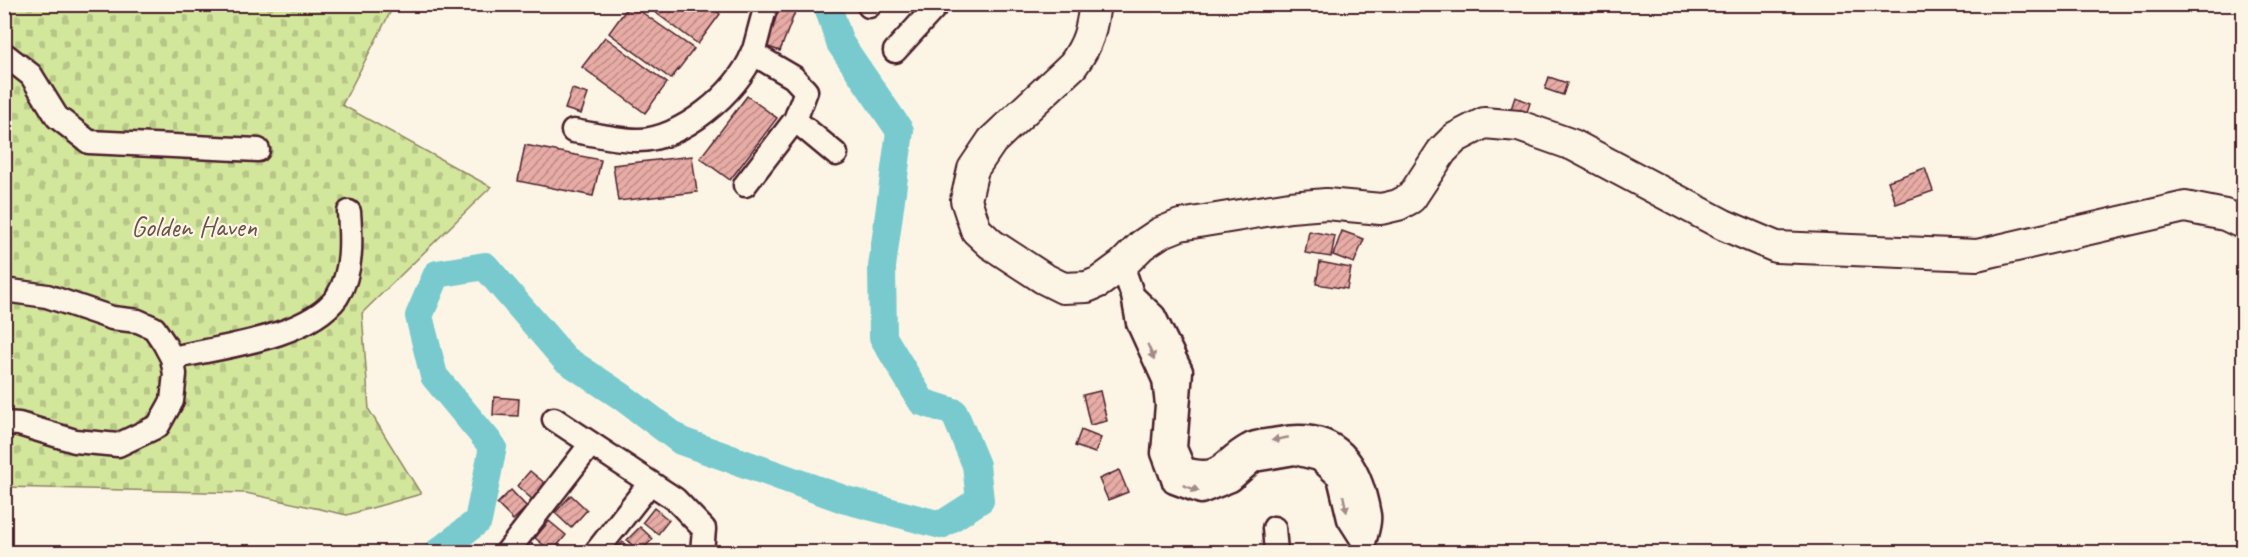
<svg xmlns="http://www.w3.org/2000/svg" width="2248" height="557" font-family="Caveat,sans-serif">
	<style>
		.cemetery { fill: url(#cemetery-stones); stroke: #8e8364; stroke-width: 1.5 }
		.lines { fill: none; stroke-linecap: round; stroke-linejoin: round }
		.river { stroke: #78cace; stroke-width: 28 }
		.building { fill: url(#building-hatch); stroke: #4a1f2b; stroke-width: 1.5 }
		.minor-casing { stroke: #4a1f2b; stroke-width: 27 }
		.major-casing { stroke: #4a1f2b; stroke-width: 34 }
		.minor { stroke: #fcf5e5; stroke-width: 22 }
		.major { stroke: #fcf5e5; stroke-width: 30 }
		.oneway { fill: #a38a88 }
		.labels { text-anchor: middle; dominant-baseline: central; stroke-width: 4.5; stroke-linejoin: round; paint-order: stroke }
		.park-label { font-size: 28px; fill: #6c5147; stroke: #fcf5e5 }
	</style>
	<defs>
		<pattern id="cemetery-stones" width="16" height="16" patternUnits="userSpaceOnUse" patternTransform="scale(1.5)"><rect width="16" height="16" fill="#d3e79c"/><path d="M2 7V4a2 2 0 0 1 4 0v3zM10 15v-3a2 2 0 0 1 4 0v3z" fill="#b7c687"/></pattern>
		<pattern id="building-hatch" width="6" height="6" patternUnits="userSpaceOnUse" patternTransform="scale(1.5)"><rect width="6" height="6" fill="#e7aca6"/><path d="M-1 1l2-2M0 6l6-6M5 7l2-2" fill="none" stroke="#bd8b87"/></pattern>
	</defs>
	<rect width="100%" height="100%" fill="#fcf5e5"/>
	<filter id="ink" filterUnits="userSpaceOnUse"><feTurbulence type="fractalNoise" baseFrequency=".0167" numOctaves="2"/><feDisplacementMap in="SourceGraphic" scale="12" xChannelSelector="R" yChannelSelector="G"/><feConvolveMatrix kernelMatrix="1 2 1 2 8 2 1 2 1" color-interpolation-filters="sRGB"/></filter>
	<g filter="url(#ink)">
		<path class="cemetery" d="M5,5H394L342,105L491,187L362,313L369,410L421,494L347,515L246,493L5,487Z"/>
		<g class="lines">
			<path class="river" d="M438,552L478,521L493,447L434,376L419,316L437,274L485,266L565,359L621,396L681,441L846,500L941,525L980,500L976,465L954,412L922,402L883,337L882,267L900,131L840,43L827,4"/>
		</g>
		<path class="building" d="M630,4L694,49L671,79L609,33Z
			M644,4H708L720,14L698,44Z
			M778,6L795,12L780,51L763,45Z
			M605,37L667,83L645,113L582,67Z
			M1549,77L1567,83L1563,95L1545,89Z
			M572,89L588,94L581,114L565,109Z
			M747,96L777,118L730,180L700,158Z
			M1515,97L1530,103L1525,118L1510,112Z
			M525,145L601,160L593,196L518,181Z
			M692,156L697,192L618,201L613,165Z
			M1925,168L1933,191L1896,204L1888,181Z
			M1309,231L1335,236L1331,257L1305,253Z
			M1342,231L1364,239L1354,263L1333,255Z
			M1320,262L1351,268L1347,289L1316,284Z
			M1100,391L1107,421L1090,425L1083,395Z
			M494,397L519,399L518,416L493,415Z
			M1081,430L1101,438L1095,453L1075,446Z
			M1119,470L1128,492L1108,500L1099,479Z
			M530,471L546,484L533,500L517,486Z
			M511,490L527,507L513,520L497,504Z
			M571,495L587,510L571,528L555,513Z
			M654,508L669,520L658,534L643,522Z
			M549,521L566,535L552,552L535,538Z
			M640,527L653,539L639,552L627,540Z
			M528,541L542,552H519Z
			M623,542L635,552H613Z
			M1092,548L1093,552H1071V551Z"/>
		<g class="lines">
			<g class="minor-casing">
				<path id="minor" d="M869,6L871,4
					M895,51L938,4
					M4,54L31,75L57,117L89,142L258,150
					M795,120L836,154
					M573,131C594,134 616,140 637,140C680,141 738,92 753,53C758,37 761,20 767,4
					M745,185L795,120L806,91L793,77L752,53
					M1122,265L1133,296L1138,323L1164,380L1167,405L1163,453L1174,482L1201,492L1231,480L1254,460L1295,453L1319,459L1339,477L1349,519L1363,541
					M4,290L47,296L112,318L138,321L154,328L164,343L172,358L175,374L172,401L158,426L118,445L75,441L19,424L4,423
					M1133,296L1154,316L1181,371L1175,448L1184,469C1223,479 1219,462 1248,446C1256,441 1270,441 1279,439C1338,428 1360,463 1369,515C1371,526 1363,539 1363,551
					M172,358C219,347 308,338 337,297C353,273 351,238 349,212
					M554,419L675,499L704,529L702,552
					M1274,528L1276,552
					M507,552L591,444
					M596,552L650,483"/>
			</g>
			<g class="major-casing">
				<path id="major" d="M1095,4C1091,31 1089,43 1073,65L992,141L973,169L966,200L976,230L991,244L1043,278L1063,288L1087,287L1099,282L1122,265L1142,245L1160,233L1180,225L1290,207L1326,204L1381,209L1398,205L1411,198L1442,151L1455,138L1484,123L1519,126L1573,145L1724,225L1776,247L1977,255L2185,207L2225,215L2244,224"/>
			</g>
			<use href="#minor" class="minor"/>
			<use href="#major" class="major"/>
		</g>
		<defs><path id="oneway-solid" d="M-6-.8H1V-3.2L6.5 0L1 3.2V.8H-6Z" transform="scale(1.5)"/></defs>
		<g class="oneway">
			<use href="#oneway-solid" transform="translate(1151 352) rotate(66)"/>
			<use href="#oneway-solid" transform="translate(1280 439) rotate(169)"/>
			<use href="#oneway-solid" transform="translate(1191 488) rotate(21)"/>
			<use href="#oneway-solid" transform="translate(1345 504) rotate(78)"/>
		</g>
	</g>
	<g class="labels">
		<g class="park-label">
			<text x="194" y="226">Golden Haven</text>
		</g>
	</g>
	<rect width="2248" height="557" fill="none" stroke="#fcf5e5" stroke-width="24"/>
	<rect x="12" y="12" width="2224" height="533" fill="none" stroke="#4a1f2b" stroke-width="2" filter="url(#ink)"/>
</svg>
